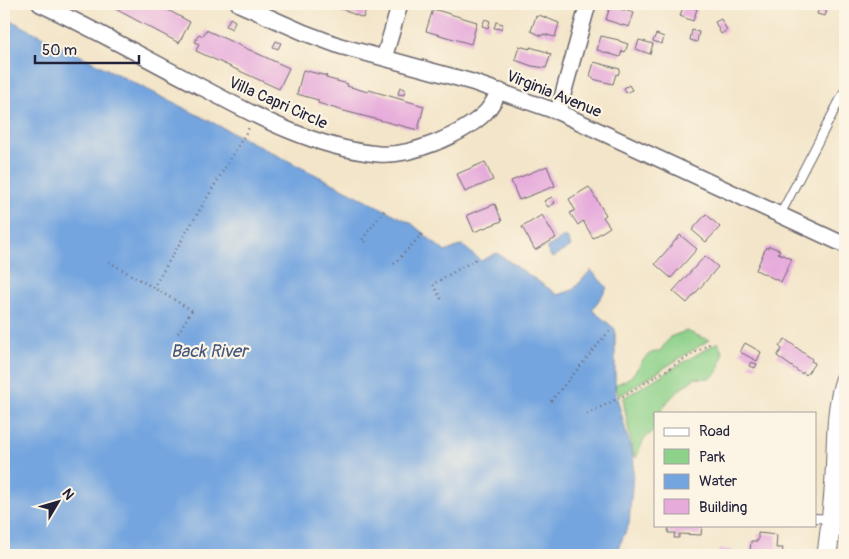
<svg xmlns="http://www.w3.org/2000/svg" width="849" height="559" font-family="Pangolin,sans-serif">
	<style>
		.green { fill: #8ed18a; stroke: #587a62 }
		.water { fill: #75a5df; stroke: #4c648d }
		.building { fill: #e6aadb }
		.lines { fill: none; stroke-linecap: round; stroke-linejoin: round }
		.service-casing { stroke: #6b666d; stroke-width: 10 }
		.minor-casing { stroke: #6b666d; stroke-width: 18 }
		.tertiary-casing { stroke: #6b666d; stroke-width: 21 }
		.path { stroke: #6b666d; stroke-width: 2.5; stroke-dasharray: 1 4; stroke-linecap: butt }
		.service { stroke: #fff; stroke-width: 8 }
		.minor { stroke: #fff; stroke-width: 15 }
		.tertiary { stroke: #fff; stroke-width: 19 }
		.labels { text-anchor: middle; dominant-baseline: central; stroke-width: 4.5; stroke-linejoin: round; paint-order: stroke }
		.street-label { font-size: 16px; fill: #22223b; stroke: #fcf5e5 }
		.water-label { font-size: 18px; font-style: italic; fill: #43567d; stroke: #fcf5e5 }
	</style>
	<rect width="100%" height="100%" fill="#fcf5e5"/>
	<filter id="ink" filterUnits="userSpaceOnUse"><feTurbulence type="fractalNoise" baseFrequency=".02" numOctaves="2"/><feDisplacementMap in="SourceGraphic" scale="10" xChannelSelector="R" yChannelSelector="G"/><feConvolveMatrix kernelMatrix="1 2 1 2 8 2 1 2 1" color-interpolation-filters="sRGB"/></filter>
	<filter id="wash" filterUnits="userSpaceOnUse"><feTurbulence type="fractalNoise" baseFrequency=".0096" numOctaves="4" result="noise"/><feDisplacementMap in="SourceGraphic" scale="20" xChannelSelector="R" yChannelSelector="G"/><feGaussianBlur stdDeviation="1.12" result="paint"/><feColorMatrix in="noise" values="0 0 0 0 0 0 0 0 0 0 0 0 0 0 0 0 0 1.4 0 .05"/><feComposite in="paint" operator="in"/></filter>
	<g filter="url(#wash)">
		<rect width="100%" height="100%" fill="#f3e5c9"/>
		<path class="green" d="M686,331L709,340L619,396L615,385C621,382 628,380 633,374C642,364 644,352 660,351L670,337Z
			M718,342L723,353C719,372 717,381 695,378C685,385 664,401 661,413H655V429L644,439L636,458L633,454L623,398Z"/>
		<path class="water" d="M4,17L411,223L445,252L462,245L481,261L497,253L558,295L573,290L591,270L607,288L592,310L615,329V391L634,461L629,524L615,555H4Z
			M566,236L571,246L552,258L546,248Z"/>
		<g id="blocks">
			<path class="building" d="M108,4H157L190,22L179,43L108,5Z
				M324,4H368L363,18L332,5L331,7Z
				M684,4L697,9L693,21L680,16Z
				M610,6L634,13L629,27L606,20Z
				M819,8L827,10L825,16L817,14Z
				M433,9L477,22L471,44L426,31Z
				M539,15L559,23L555,37L543,34L542,36L531,31L536,16L538,17Z
				M230,18L235,21L232,29L226,26Z
				M485,19L490,21L488,28L482,26Z
				M721,19L727,30L721,34L715,22Z
				M496,22L503,24L501,29L494,28Z
				M206,30L289,68L279,89L196,51L199,44L195,42L199,34L203,36Z
				M692,30L699,32L697,42L690,40Z
				M656,34L664,37L662,44L653,41Z
				M601,36L619,40V41L628,44L625,52L622,51L620,57L597,50Z
				M639,40L653,44L650,54L636,49Z
				M276,41L281,43L278,49L273,47Z
				M519,46L530,49V47L547,52V53L551,54L546,68L532,66L515,60Z
				M594,62L620,69L618,75L616,74L613,84L593,79V77L590,76Z
				M303,70L327,76L326,78L348,84L347,86L368,92L369,90L424,106L418,130L340,110L318,103V100L297,94Z
				M629,85L632,90L626,93L624,88Z
				M400,87L405,89L404,95L398,94Z
				M485,162L493,180L465,192L457,174Z
				M547,166L555,186L519,200L511,181Z
				M589,187L606,215L603,217L610,227L593,238L583,221L578,225L570,213L575,210L569,199Z
				M552,197L555,203L548,207L544,201Z
				M495,204L502,221L474,232L467,215Z
				M706,214L720,227L706,242L692,230Z
				M542,215L556,238L535,250L522,227Z
				M680,235L697,249L671,278L655,264Z
				M769,246L780,250L778,253L792,259L781,282L756,270L766,247L768,248Z
				M705,256L718,267L687,303L673,291Z
				M785,339L812,359L811,361L815,363L806,375L803,372L802,374L777,356L782,349L779,346Z
				M745,343L761,352L757,361L740,352Z
				M751,362L757,364L755,368L749,366Z
				M669,525L702,526L701,535L679,534V538H674L675,533H668Z
				M758,533L777,535L776,548H783L782,555H756V552L750,551L751,541H758Z
				M719,549L732,550V555H718Z"/>
		</g>
	</g>
	<g filter="url(#ink)">
		<use href="#blocks" fill-opacity="0" stroke="#6b666d" stroke-width="1"/>
		<g class="lines">
			<g class="service-casing">
				<path id="service" d="M780,215L845,90
					M815,518L831,519"/>
			</g>
			<g class="minor-casing">
				<path id="minor" d="M40,4C97,30 150,61 205,89C259,118 316,148 378,154C410,157 462,135 485,113C491,107 495,98 500,91
					M239,4L305,33L340,46L472,82L558,112L845,245
					M384,58L400,4
					M558,112L588,4"/>
			</g>
			<g class="tertiary-casing">
				<path id="tertiary" d="M827,555C830,529 834,502 835,475C837,444 835,410 845,380"/>
			</g>
			<path class="path" d="M366,242L362,240L385,209
				M109,262L195,312
				M394,264L423,233
				M153,288L250,126
				M441,299L433,284L478,258
				M178,333L192,310
				M551,401L611,329
				M587,414L625,395L711,343"/>
			<use href="#service" class="service"/>
			<use href="#minor" class="minor"/>
			<use href="#tertiary" class="tertiary"/>
		</g>
	</g>
	<g class="labels">
		<g class="street-label">
			<text transform="translate(554 94) rotate(22)">Virginia Avenue</text>
			<text transform="translate(278 103) rotate(24)">Villa Capri Circle</text>
		</g>
		<g class="water-label">
			<text x="209" y="351">Back River</text>
		</g>
	</g>
	<rect width="849" height="559" fill="none" stroke="#fcf5e5" stroke-width="20"/>
	<rect x="654" y="412" width="162" height="115" fill="#fcf5e5" stroke="#a5a1a1"/>
	<rect x="664" y="428" width="25" height="8" fill="#ffffff" stroke="#a5a1a1"/>
	<text x="699" y="436" font-size="15" fill="#22223b">Road</text>
	<rect x="664" y="449" width="25" height="15" fill="#8ed18a" stroke="#a5a1a1"/>
	<text x="699" y="462" font-size="15" fill="#22223b">Park</text>
	<rect x="664" y="474" width="25" height="15" fill="#75a5df" stroke="#a5a1a1"/>
	<text x="699" y="486" font-size="15" fill="#22223b">Water</text>
	<rect x="664" y="499" width="25" height="15" fill="#e6aadb" stroke="#a5a1a1"/>
	<text x="699" y="512" font-size="15" fill="#22223b">Building</text>
	<g transform="translate(58 502) rotate(52)" stroke="#fcf5e5" stroke-width="4" paint-order="stroke">
	<path d="M0-4L9 19L0 12L-9 19Z" fill="#22223b"/>
	<text y="-8" font-size="14" font-weight="bold" text-anchor="middle" fill="#22223b">N</text>
	</g>
	<path d="M35 55v8h104v-8" fill="none" stroke="#22223b" stroke-width="2.5"/>
	<text x="42" y="55" font-size="15" fill="#22223b" stroke="#fcf5e5" stroke-width="4" paint-order="stroke">50 m</text>
</svg>
